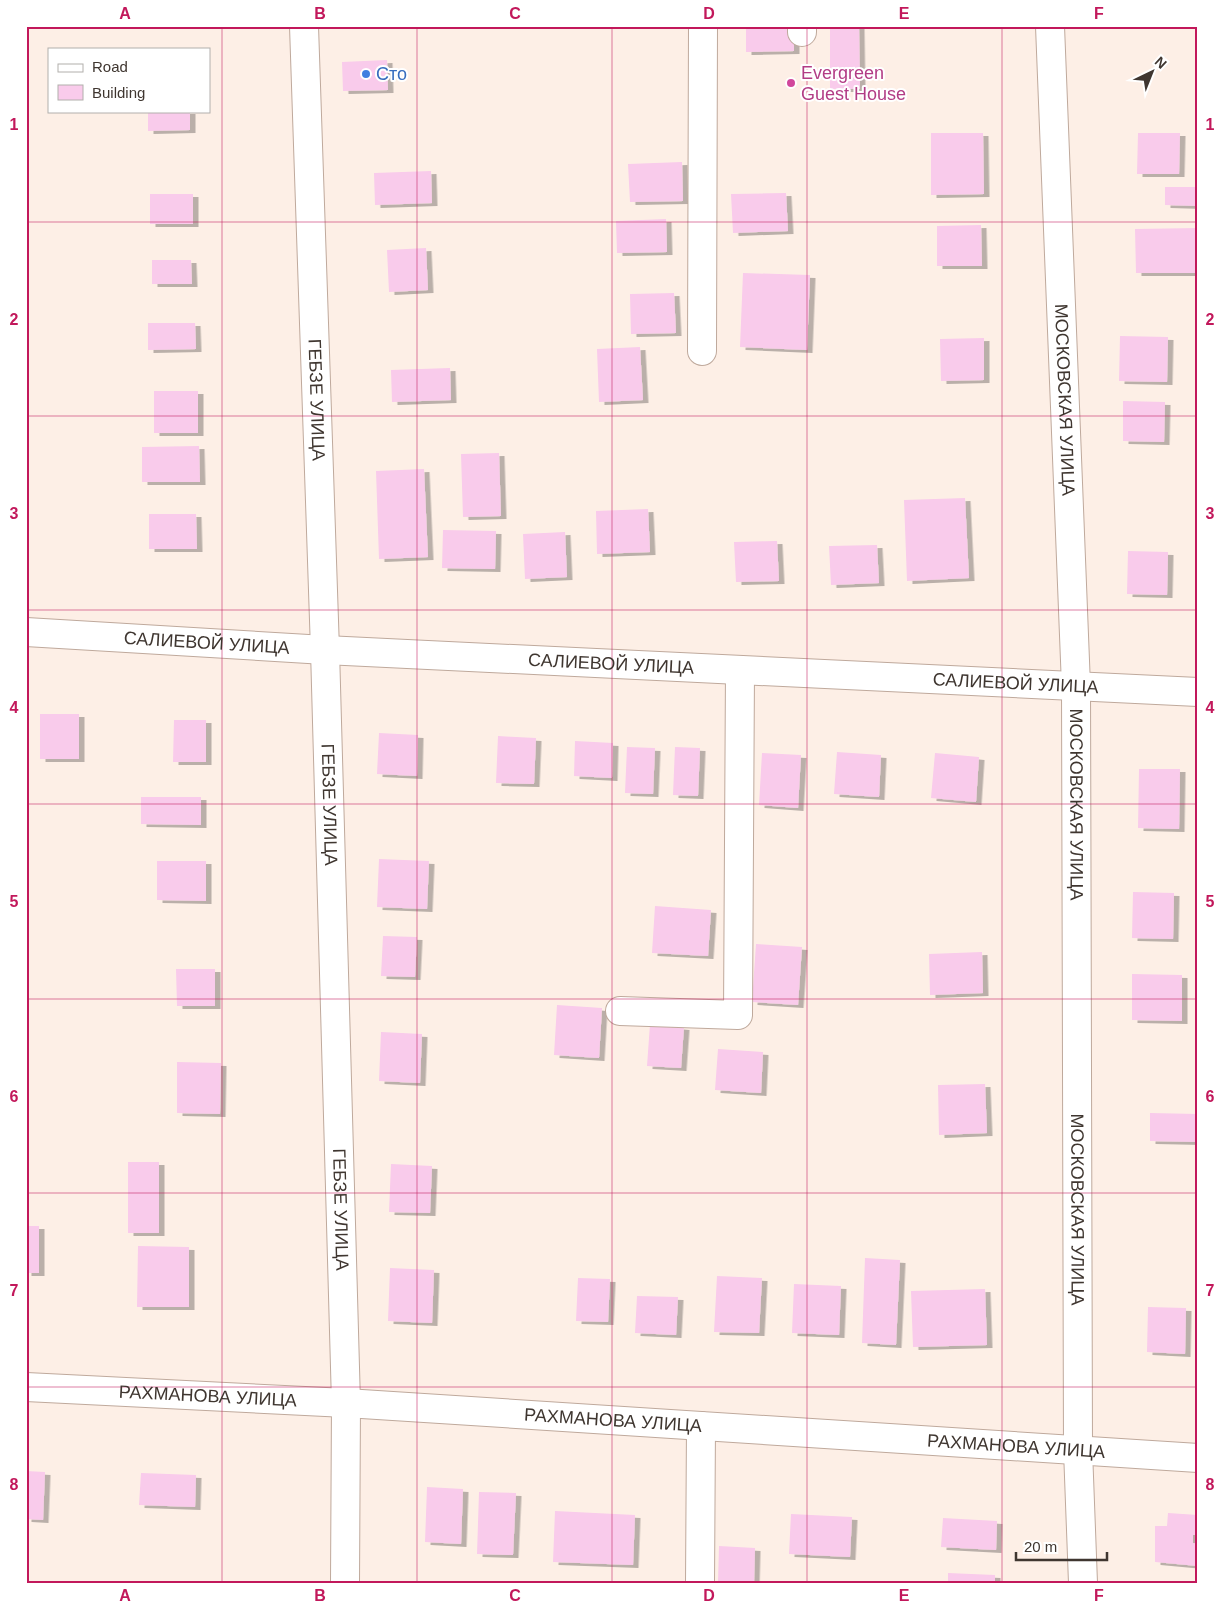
<svg xmlns="http://www.w3.org/2000/svg" width="1224" height="1609" font-family="Arial,sans-serif">
	<style>
		.building { fill: #f9cbeb; filter: url(#shadow) }
		.lines { fill: none; stroke-linecap: round; stroke-linejoin: round }
		.minor-casing { stroke: #bfa99c; stroke-width: 30 }
		.minor { stroke: #fff; stroke-width: 28 }
		.grid { fill: none; stroke: #c2185b; stroke-width: 1; stroke-opacity: 0.55 }
		.shop-dot { fill: #3f7fe0; stroke: #fff; stroke-width: 2 }
		.hotel-dot { fill: #d1479c; stroke: #fff; stroke-width: 2 }
		.labels { text-anchor: middle; dominant-baseline: central; stroke-width: 4; stroke-linejoin: round; paint-order: stroke }
		.hotel-label { font-size: 18px; fill: #b23c85; stroke: #fff; text-anchor: start }
		.shop-label { font-size: 18px; fill: #366cbe; stroke: #fff; text-anchor: start }
		.street-label { font-size: 18px; fill: #3f3630; stroke: #fff }
		.neatline { fill: none; stroke: #c2185b; stroke-width: 2 }
		.grid-label { font-size: 16px; text-anchor: middle; font-weight: bold; fill: #c2185b }
	</style>
	<defs>
		<filter id="shadow"><feDropShadow dx="5.5" dy="3" stdDeviation="0" flood-color="#0004"/></filter>
	</defs>
	<rect width="100%" height="100%" fill="#fdefe6"/>
	<path class="building" d="M746,26H794V51L746,52Z
		M830,26H859L860,89H830Z
		M387,60L388,90L343,91L342,62Z
		M148,111H190V130L148,131Z
		M931,133H983L984,194L931,195Z
		M1138,133H1180L1179,174H1137Z
		M682,162L683,201L630,202L628,164Z
		M431,171L432,203L375,205L374,173Z
		M1165,187H1198V206L1165,205Z
		M786,193L788,231L733,233L731,194Z
		M150,194H193V224H150Z
		M666,219L667,252L617,253L616,221Z
		M981,225L982,266H937V226Z
		M1198,228V273H1136L1135,229Z
		M426,248L428,290L389,292L387,250Z
		M152,260H191L192,284H152Z
		M743,273L810,275L807,350L740,347Z
		M674,293L676,333L631,334L630,294Z
		M148,323H195L196,349L148,350Z
		M1120,336L1168,337L1167,382L1119,381Z
		M984,338V380L941,381L940,339Z
		M640,347L643,400L599,402L597,349Z
		M450,368L451,400L392,402L391,370Z
		M154,391H198V433H154Z
		M1123,401L1165,402L1164,442L1123,441Z
		M199,446L200,482H142V447Z
		M499,453L501,516L463,517L461,454Z
		M424,469L428,557L379,559L376,471Z
		M965,498L969,578L907,581L904,500Z
		M648,509L650,552L597,554L596,511Z
		M149,514H196L197,549H149Z
		M443,530L496,531L495,569L442,568Z
		M565,532L567,577L525,579L523,534Z
		M777,541L779,581L736,582L734,542Z
		M877,545L879,583L831,585L829,546Z
		M1128,551L1168,552L1167,595L1127,594Z
		M40,714H79V759H40Z
		M174,720H206V762H173Z
		M379,733L418,735L417,776L377,774Z
		M498,736L536,738L534,784L496,783Z
		M575,741L613,743L612,778L574,776Z
		M627,747L655,748L653,794L625,793Z
		M675,747L700,748L698,796L673,795Z
		M837,752L881,755L879,797L834,794Z
		M762,753L801,755L798,808L759,805Z
		M935,753L979,757L976,802L931,798Z
		M1139,769H1180L1179,829L1138,828Z
		M141,797H201V825L141,824Z
		M379,859L429,861L427,909L377,907Z
		M157,861H206V901L157,900Z
		M1133,892L1174,893L1173,939L1132,938Z
		M655,906L711,910L708,956L652,953Z
		M383,936L417,937L415,977L381,976Z
		M756,944L802,947L798,1005L752,1002Z
		M982,952L983,993L930,995L929,954Z
		M176,969H215V1006H177Z
		M1132,974L1182,975V1021L1132,1020Z
		M557,1005L602,1008L599,1058L554,1055Z
		M650,1024L684,1027L681,1068L647,1066Z
		M381,1032L422,1034L420,1083L379,1081Z
		M718,1049L763,1052L761,1093L715,1090Z
		M177,1062L221,1063L220,1114L177,1113Z
		M985,1084L987,1133L939,1135L938,1085Z
		M1150,1113L1198,1114V1142L1150,1141Z
		M128,1162H159V1233H128Z
		M391,1164L432,1166L430,1213L389,1212Z
		M26,1226H39V1273H26Z
		M138,1246L189,1247V1307H137Z
		M865,1258L900,1260L896,1345L862,1343Z
		M390,1268L434,1270L432,1323L388,1321Z
		M717,1276L762,1278L759,1333L714,1332Z
		M578,1278L610,1279L608,1322L576,1321Z
		M794,1284L841,1286L839,1335L792,1333Z
		M985,1289L987,1345L913,1347L911,1291Z
		M637,1296L678,1297L676,1335L635,1333Z
		M1148,1307L1186,1308L1185,1354L1147,1352Z
		M26,1471L45,1472L43,1520L26,1519Z
		M141,1473L196,1475L195,1507L139,1505Z
		M427,1487L463,1489L461,1544L425,1542Z
		M479,1492L516,1493L513,1555L477,1554Z
		M555,1511L635,1515L633,1565L553,1562Z
		M1168,1513L1198,1515V1535H1193V1543L1198,1544V1566L1155,1562V1526H1167Z
		M791,1514L852,1517L850,1557L789,1554Z
		M943,1518L997,1521L996,1550L941,1547Z
		M719,1546L755,1548L754,1583H718Z
		M948,1573L995,1575V1583H948Z"/>
	<g class="lines">
		<g class="minor-casing">
			<g id="minor">
				<path id="s1" d="M304,26L325,650L346,1403L345,1583"/>
				<path id="s2" d="M1050,26L1076,686L1078,1450L1083,1583"/>
				<path d="M802,32V26"/>
				<path d="M702,351L703,26"/>
				<path id="s3" d="M26,632L325,650L1198,692"/>
				<path d="M620,1011L738,1015L740,670"/>
				<path id="s4" d="M26,1387L346,1403L1198,1458"/>
				<path d="M700,1583L701,1426"/>
			</g>
		</g>
		<use href="#minor" class="minor"/>
	</g>
	<path class="grid" d="M222,26V1583M417,26V1583M612,26V1583M807,26V1583M1002,26V1583M26,222H1198M26,416H1198M26,610H1198M26,804H1198M26,999H1198M26,1193H1198M26,1387H1198"/>
	<circle class="shop-dot" cx="366" cy="74" r="5"/>
	<circle class="hotel-dot" cx="791" cy="83" r="5"/>
	<g class="labels">
		<g class="hotel-label">
			<text x="801" y="73">Evergreen<tspan x="801" dy="21">Guest House</tspan></text>
		</g>
		<g class="shop-label">
			<text x="376" y="74">Сто</text>
		</g>
		<g class="street-label">
			<text stroke="none"><textPath href="#s1" startOffset="374">ГЕБЗЕ УЛИЦА</textPath></text>
			<text stroke="none"><textPath href="#s2" startOffset="374">МОСКОВСКАЯ УЛИЦА</textPath></text>
			<text stroke="none"><textPath href="#s3" startOffset="181">САЛИЕВОЙ УЛИЦА</textPath></text>
			<text stroke="none"><textPath href="#s3" startOffset="586">САЛИЕВОЙ УЛИЦА</textPath></text>
			<text stroke="none"><textPath href="#s3" startOffset="991">САЛИЕВОЙ УЛИЦА</textPath></text>
			<text stroke="none"><textPath href="#s1" startOffset="779">ГЕБЗЕ УЛИЦА</textPath></text>
			<text stroke="none"><textPath href="#s2" startOffset="779">МОСКОВСКАЯ УЛИЦА</textPath></text>
			<text stroke="none"><textPath href="#s1" startOffset="1184">ГЕБЗЕ УЛИЦА</textPath></text>
			<text stroke="none"><textPath href="#s2" startOffset="1184">МОСКОВСКАЯ УЛИЦА</textPath></text>
			<text stroke="none"><textPath href="#s4" startOffset="182">РАХМАНОВА УЛИЦА</textPath></text>
			<text stroke="none"><textPath href="#s4" startOffset="588">РАХМАНОВА УЛИЦА</textPath></text>
			<text stroke="none"><textPath href="#s4" startOffset="992">РАХМАНОВА УЛИЦА</textPath></text>
		</g>
	</g>
	<rect width="1224" height="1609" fill="none" stroke="#ffffff" stroke-width="55"/>
	<rect x="48" y="48" width="162" height="65" fill="#ffffff" stroke="#b2afac"/>
	<rect x="58" y="64" width="25" height="8" fill="#ffffff" stroke="#b2afac"/>
	<text x="92" y="72" font-size="15" fill="#3f3630">Road</text>
	<rect x="58" y="85" width="25" height="15" fill="#f9cbeb" stroke="#b2afac"/>
	<text x="92" y="98" font-size="15" fill="#3f3630">Building</text>
	<g transform="translate(1152 72) rotate(43)" stroke="#ffffff" stroke-width="4" paint-order="stroke">
	<path d="M0-4L9 19L0 12L-9 19Z" fill="#3f3630"/>
	<text y="-8" font-size="14" font-weight="bold" text-anchor="middle" fill="#3f3630">N</text>
	</g>
	<path d="M1016 1552v8h91v-8" fill="none" stroke="#3f3630" stroke-width="2.5"/>
	<text x="1024" y="1552" font-size="15" fill="#3f3630" stroke="#ffffff" stroke-width="4" paint-order="stroke">20 m</text>
	<rect x="28" y="28" width="1168" height="1554" class="neatline"/>
	<g class="grid-label">
		<text x="125" y="19">A</text>
		<text x="320" y="19">B</text>
		<text x="515" y="19">C</text>
		<text x="709" y="19">D</text>
		<text x="904" y="19">E</text>
		<text x="1099" y="19">F</text>
		<text x="14" y="130">1</text>
		<text x="1210" y="130">1</text>
		<text x="14" y="325">2</text>
		<text x="1210" y="325">2</text>
		<text x="14" y="519">3</text>
		<text x="1210" y="519">3</text>
		<text x="14" y="713">4</text>
		<text x="1210" y="713">4</text>
		<text x="14" y="907">5</text>
		<text x="1210" y="907">5</text>
		<text x="14" y="1102">6</text>
		<text x="1210" y="1102">6</text>
		<text x="14" y="1296">7</text>
		<text x="1210" y="1296">7</text>
		<text x="14" y="1490">8</text>
		<text x="1210" y="1490">8</text>
		<text x="125" y="1601">A</text>
		<text x="320" y="1601">B</text>
		<text x="515" y="1601">C</text>
		<text x="709" y="1601">D</text>
		<text x="904" y="1601">E</text>
		<text x="1099" y="1601">F</text>
	</g>
</svg>
